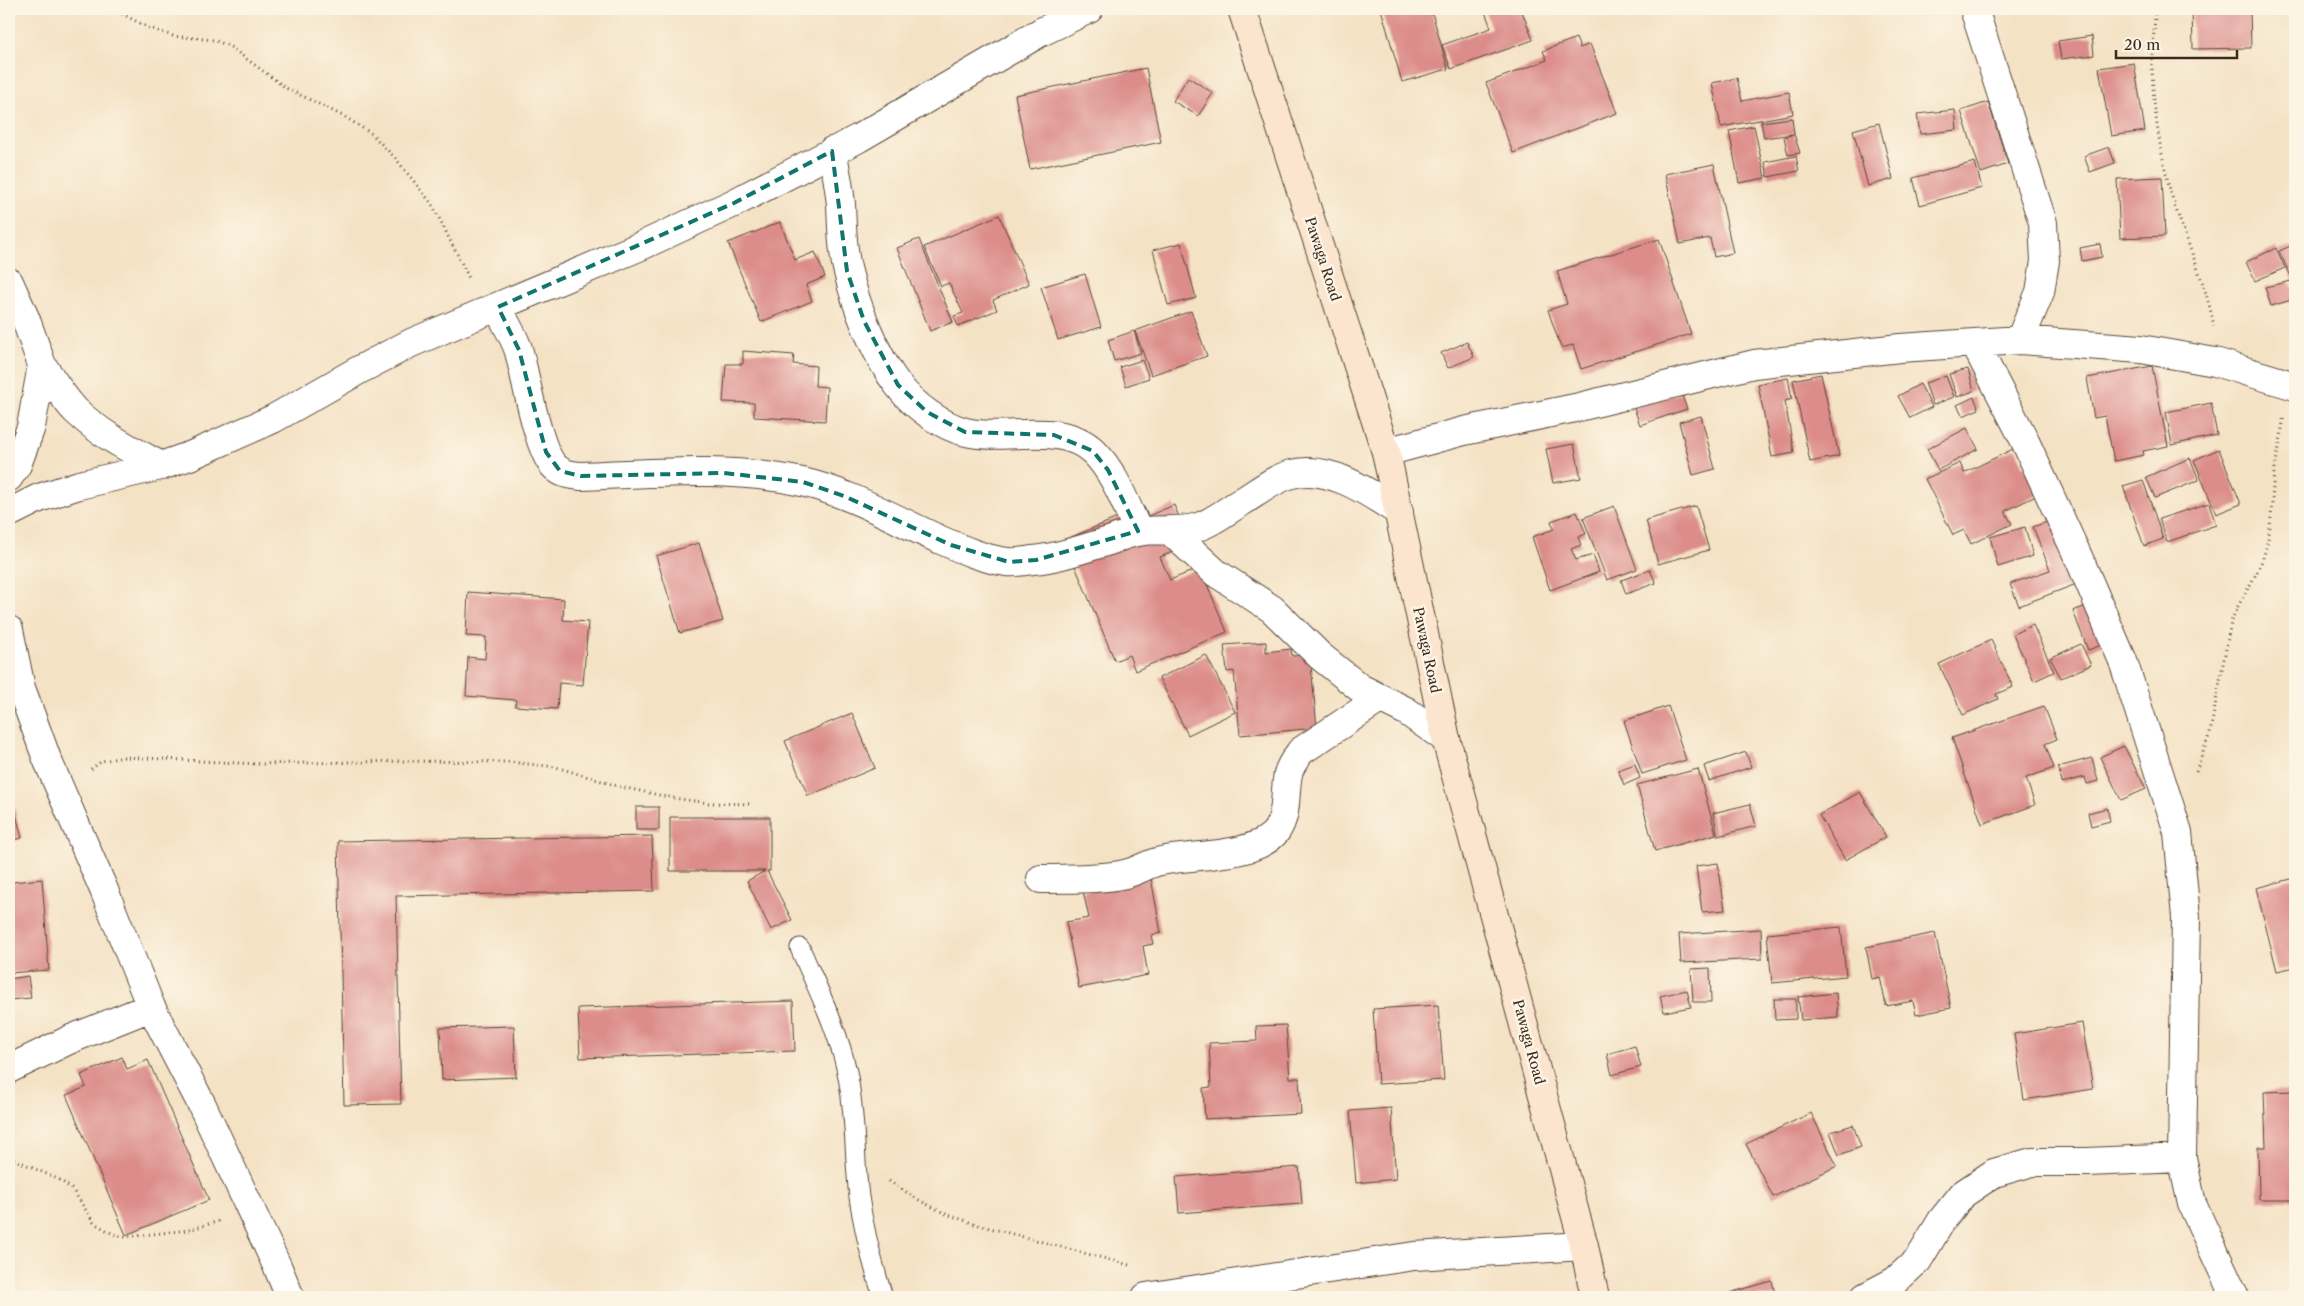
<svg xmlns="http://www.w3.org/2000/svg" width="2304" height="1306" font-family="'Libre Caslon Text',serif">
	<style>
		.building { fill: #dc8d8b }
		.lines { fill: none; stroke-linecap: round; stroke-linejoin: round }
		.service-casing { stroke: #574637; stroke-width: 21 }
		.minor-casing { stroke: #574637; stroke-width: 30 }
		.secondary-casing { stroke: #574637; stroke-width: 30 }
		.path { stroke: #574637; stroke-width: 3; stroke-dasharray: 1 4; stroke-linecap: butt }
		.service { stroke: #fff; stroke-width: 19 }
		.minor { stroke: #fff; stroke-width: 28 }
		.secondary { stroke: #fbe5cf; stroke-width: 28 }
		.marked { fill: none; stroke: #0f766e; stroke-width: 4; stroke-dasharray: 10 6; stroke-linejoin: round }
		.labels { text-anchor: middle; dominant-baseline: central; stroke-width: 5; stroke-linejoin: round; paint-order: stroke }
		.street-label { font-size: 14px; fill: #3b2a1e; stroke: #fcf5e5 }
	</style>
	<rect width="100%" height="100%" fill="#fcf5e5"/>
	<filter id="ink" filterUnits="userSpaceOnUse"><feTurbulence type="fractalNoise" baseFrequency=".02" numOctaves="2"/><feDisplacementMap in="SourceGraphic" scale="10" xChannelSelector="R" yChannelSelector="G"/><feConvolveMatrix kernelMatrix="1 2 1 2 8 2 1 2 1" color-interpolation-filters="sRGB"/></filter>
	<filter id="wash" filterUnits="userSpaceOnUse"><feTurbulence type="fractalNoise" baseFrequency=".0096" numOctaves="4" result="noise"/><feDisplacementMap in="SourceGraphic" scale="20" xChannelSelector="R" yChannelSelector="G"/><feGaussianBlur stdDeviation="1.12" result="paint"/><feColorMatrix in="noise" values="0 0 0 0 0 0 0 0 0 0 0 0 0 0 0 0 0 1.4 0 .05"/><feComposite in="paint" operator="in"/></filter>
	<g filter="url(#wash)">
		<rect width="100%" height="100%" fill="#f4e2c5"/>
		<g id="blocks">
			<path class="building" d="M1381,9H1431L1448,69L1402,82Z
				M1484,9H1521L1533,40L1451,69L1442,45L1491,28Z
				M2192,9H2250L2251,48L2193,49Z
				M2092,36L2094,55L2061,59L2058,41Z
				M1576,38L1580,48L1590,44L1617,113L1513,153L1486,83L1547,60L1543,51Z
				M2134,63L2145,131L2111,136L2099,68Z
				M1146,68L1161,142L1030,169L1015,95Z
				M1188,77L1213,93L1198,116L1173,101Z
				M1737,78L1742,101L1789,92L1793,114L1721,127L1712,83Z
				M1988,102L2008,164L1981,173L1961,111Z
				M1955,110L1957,130L1920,134L1917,114Z
				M1792,118L1794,134L1764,138L1761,122Z
				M1879,123L1893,179L1868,186L1853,130Z
				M1754,126L1765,178L1739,183L1729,131Z
				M1794,134L1800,153L1788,155L1784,137Z
				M2109,147L2115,163L2090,172L2084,156Z
				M1796,156L1799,171L1768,177L1765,162Z
				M1975,162L1982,188L1920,205L1913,178Z
				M1714,164L1733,253L1714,257L1710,238L1680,244L1665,174Z
				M2162,177L2165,236L2120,238L2117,179Z
				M999,215L1029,284L993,300L997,310L958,326L954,316L963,313L949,283L941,286L924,247Z
				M780,222L795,260L815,252L825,277L806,285L812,301L761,322L728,243Z
				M919,239L953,322L930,331L897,248Z
				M1659,239L1691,334L1581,369L1573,345L1561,348L1548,310L1567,304L1557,271Z
				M1181,243L1196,298L1168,305L1153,250Z
				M2100,244L2102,257L2082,261L2080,248Z
				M2295,244V285L2279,251Z
				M2276,248L2285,268L2255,281L2246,262Z
				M1085,274L1101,327L1058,340L1041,287Z
				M2291,281L2295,299L2271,306L2265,287Z
				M1191,311L1207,356L1151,375L1135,331Z
				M1134,331L1141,353L1114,361L1108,340Z
				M1467,342L1474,357L1448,368L1441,353Z
				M743,351L794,355L793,364L816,366L815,386L827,387L825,421L754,417V403L723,402L726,364H743Z
				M1142,360L1149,378L1126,386L1120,367Z
				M2152,366L2168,446L2143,451L2144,455L2114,461L2105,416L2094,418L2087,378Z
				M1968,369L1974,391L1957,397L1949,374Z
				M1821,374L1839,456L1810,462L1793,380Z
				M1946,376L1954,397L1933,405L1925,383Z
				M1788,378L1792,399L1785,401L1794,453L1772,457L1758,384Z
				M1920,384L1932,407L1910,418L1898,396Z
				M1681,393L1687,409L1640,425L1634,408Z
				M1974,397L1979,409L1963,416L1957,405Z
				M2211,403L2217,435L2172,445L2166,412Z
				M1701,416L1715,469L1693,475L1679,422Z
				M1967,428L1978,449L1938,470L1927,449Z
				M1574,444L1581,478L1553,483L1546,449Z
				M2015,448L2038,495L2005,511L2012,524L1971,544L1964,530L1953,535L1925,479L1960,463L1964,473Z
				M2219,449L2241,504L2216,514L2194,460Z
				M2190,458L2199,480L2155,498L2146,477Z
				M2143,480L2163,539L2144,546L2123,486Z
				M2209,503L2216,525L2167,542L2159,519Z
				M1174,505L1191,545L1160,557L1170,580L1200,568L1227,632L1135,671L1129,655L1115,661L1064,540L1144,507L1148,516Z
				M1614,506L1637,569L1607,580L1583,518Z
				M1696,506L1709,550L1658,564L1646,520Z
				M1577,512L1586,534L1578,537L1581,545L1571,549L1576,560L1593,555L1599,572L1550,590L1532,537L1554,529L1551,521Z
				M2055,519L2079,583L2019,606L2010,584L2050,570L2033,527Z
				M2025,527L2033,556L1998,567L1990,537Z
				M699,543L723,621L680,633L656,556Z
				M1650,570L1656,583L1626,594L1621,580Z
				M468,592L564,599L563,620L588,622L583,685L559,683L557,709L515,706L516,700L466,696L468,657L485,659L486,637L466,636Z
				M2089,605L2104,644L2088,650L2073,611Z
				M2033,625L2054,672L2034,681L2013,634Z
				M1991,640L2013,687L1996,694L1998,699L1963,715L1939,664Z
				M1266,642V652L1291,649L1292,656L1310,655L1317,728L1240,735L1234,671L1227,672L1224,645Z
				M2081,644L2091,665L2061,678L2050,658Z
				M1206,655L1235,712L1188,735L1159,678Z
				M1668,706L1686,760L1642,774L1624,721Z
				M2044,706L2057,739L2045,744L2054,768L2026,778L2035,805L1982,824L1952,738Z
				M852,713L875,768L808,796L785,741Z
				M2124,746L2146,789L2121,800L2100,757Z
				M1746,752L1751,767L1709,781L1704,766Z
				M2092,758L2098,781L2087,784L2085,777L2062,783L2058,767Z
				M1635,764L1640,778L1624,785L1618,770Z
				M1698,769L1716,834L1655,851L1637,785Z
				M9,787L22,838L9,841Z
				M1860,792L1886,837L1845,860L1819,815Z
				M1750,804L1756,826L1718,836L1713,813Z
				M636,807H659V830H636Z
				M2107,808L2110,821L2091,826L2088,813Z
				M670,817H770V871H767L792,920L771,930L747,881L765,871H670Z
				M652,836L654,891L396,896L401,1104L344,1105L338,841Z
				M1718,863L1725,910L1702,912L1696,866Z
				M1151,878L1161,933L1151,935L1153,944L1143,946L1148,975L1079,988L1066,922L1089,918L1083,891Z
				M2295,878V967L2277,971L2256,888Z
				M42,879L49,970L9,973V894H13L12,882Z
				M1841,927L1846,976L1772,983L1767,934Z
				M1761,929L1762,959L1681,963L1679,934Z
				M1935,933L1951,1008L1916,1015L1913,1001L1886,1006L1880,977L1872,979L1866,947Z
				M1710,968L1711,1002H1693L1691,969Z
				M28,976L31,998L9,1000V979Z
				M1687,990L1691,1007L1664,1012L1660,996Z
				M1836,993L1838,1017L1801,1020L1798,997Z
				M1774,999H1796V1019L1775,1020Z
				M793,1001L795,1051L580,1058L578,1008Z
				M1438,1005L1444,1080L1378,1084L1373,1009Z
				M2082,1023L2093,1089L2024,1100L2014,1034Z
				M1286,1025L1290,1078H1299L1301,1114L1205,1119L1203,1088L1211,1087L1209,1043L1257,1041L1256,1026Z
				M514,1026L516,1077L442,1080L440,1028Z
				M1635,1046L1641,1067L1612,1075L1607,1054Z
				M122,1057L127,1069L148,1060L209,1200L126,1235L66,1095L86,1087L81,1075Z
				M2295,1091V1200H2259L2258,1147H2266L2264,1092Z
				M1391,1108L1396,1179L1356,1183L1350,1111Z
				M1811,1113L1837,1166L1773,1197L1746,1144Z
				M1853,1125L1861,1147L1839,1155L1830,1132Z
				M1299,1167L1302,1204L1179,1213L1176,1177Z
				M1772,1281L1776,1297H1731L1729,1293Z
				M1681,1291L1683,1297H1656Z"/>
		</g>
	</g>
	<g filter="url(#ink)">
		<use href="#blocks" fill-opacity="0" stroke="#574637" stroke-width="1"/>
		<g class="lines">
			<g class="service-casing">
				<path id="service" d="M800,948C817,988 838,1029 847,1072C856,1114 854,1156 859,1197C864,1231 873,1265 883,1297"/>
			</g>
			<g class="minor-casing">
				<path id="minor" d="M1974,9L2043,223L2045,261L2040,292L2020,340
					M832,151C836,169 839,186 841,204C842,226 842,250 848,272C856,306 876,357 898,385C913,405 941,426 966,432C1006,442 1061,420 1094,452C1115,473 1126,505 1138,531
					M9,282L26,320L42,365L31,427L17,465L9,477
					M498,307C504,322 515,337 519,352C526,378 537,446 553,465C561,474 570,475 581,476C655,473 729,466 802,482C847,492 891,517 934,537C957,547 982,559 1007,562C1016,563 1025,561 1033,560C1058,558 1085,548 1109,541C1118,538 1128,533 1138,532C1158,528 1178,533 1198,527C1214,522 1229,509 1243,501C1258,492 1275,478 1292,474C1329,464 1370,493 1399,512
					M1975,344L2024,439L2081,563L2123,661L2178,832L2186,917L2182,1158L2192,1204L2235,1297
					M42,365C53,380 63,398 76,411C101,435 132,450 161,466
					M1386,452L1464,431L1575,408L1754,364L1900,348L2020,340L2141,349L2215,362L2295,386
					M9,513L39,498L79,485L161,466L192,455L273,419L359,370L411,343L641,246L734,203L859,138L1041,32L1089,9
					M1170,531L1216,573L1272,609L1320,656L1360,688L1406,711L1446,739
					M9,630L21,688L47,759L104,890L151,1007L202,1105L278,1268L290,1297
					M1041,879C1069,878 1098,880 1125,874C1138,871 1149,863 1161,861C1191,854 1258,858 1277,830C1288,813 1284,793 1288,774C1290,765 1296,758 1301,751L1381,698
					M9,1069L71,1039L151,1007
					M1146,1297L1414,1256L1584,1246
					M1865,1297L1895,1281L1918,1260L1942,1220L1963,1194L1994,1173L2032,1162H2087L2182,1158"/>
			</g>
			<g class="secondary-casing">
				<path id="secondary" d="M1242,9L1386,452L1446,739L1584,1246L1595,1297"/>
			</g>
			<path class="path" d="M113,9L147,27L173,36L214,40L229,46L286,88L345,117L372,134L396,159L432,204L470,280
				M2155,9C2155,28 2152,47 2152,66C2153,108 2160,152 2171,193C2184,238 2206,281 2214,327
				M91,769L102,761L124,757L258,764L401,761L509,762L556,767L621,787L673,798L709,803L752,804
				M2196,771L2210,733L2231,622C2238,603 2250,587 2259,568C2273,537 2271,505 2274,473C2277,455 2282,437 2283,419
				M9,1157L60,1180L73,1190L94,1223L113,1234L124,1237L189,1230L219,1221
				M889,1181L917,1199L946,1214L975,1224L1129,1265"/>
			<use href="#service" class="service"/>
			<use href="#minor" class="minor"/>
			<use href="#secondary" class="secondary"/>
		</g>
	</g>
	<path class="marked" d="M832,151L847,271L864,321L898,385L927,412L965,432L1054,435L1093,451L1108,470L1138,531L1036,560L1009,562L951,545L844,496L803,482L724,473L581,476L560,471L546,452L519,350L498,307L734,203Z"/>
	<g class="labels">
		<g class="street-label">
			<text transform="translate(1323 259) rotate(72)">Pawaga Road</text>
			<text transform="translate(1427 650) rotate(78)">Pawaga Road</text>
			<text transform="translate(1529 1042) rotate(75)">Pawaga Road</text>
		</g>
	</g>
	<rect width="2304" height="1306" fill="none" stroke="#fcf5e5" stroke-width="30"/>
	<path d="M2116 50v8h121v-8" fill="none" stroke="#3b2a1e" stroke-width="2.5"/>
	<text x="2124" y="50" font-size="15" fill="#3b2a1e" stroke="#fcf5e5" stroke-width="4" paint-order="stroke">20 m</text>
</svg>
